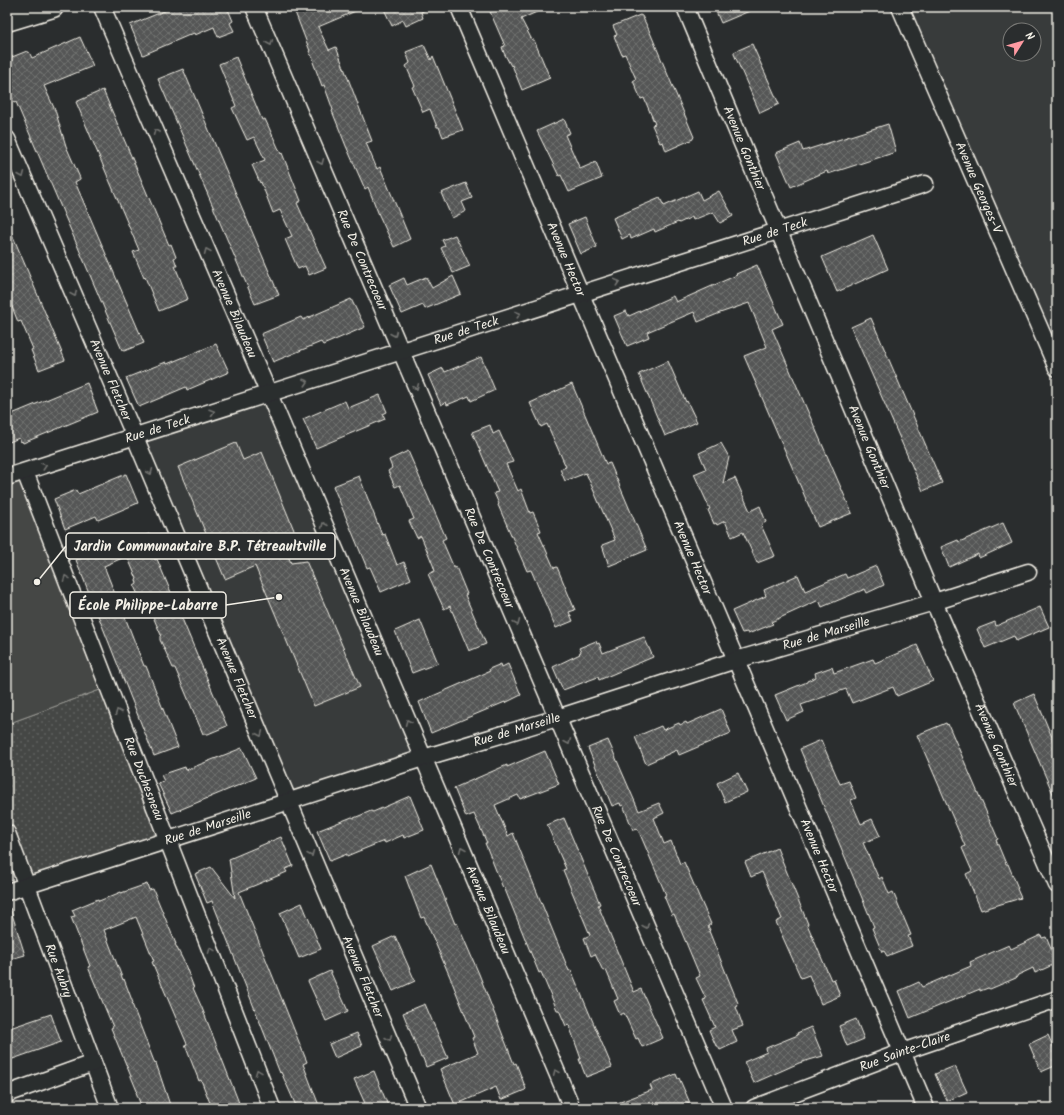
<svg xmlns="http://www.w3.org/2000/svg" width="1064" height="1115" font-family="Kalam,sans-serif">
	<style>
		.built { fill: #373a3a; fill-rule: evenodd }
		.grass { fill: url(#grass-dots); stroke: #9c9c96 }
		.garden { fill: #444645; stroke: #9c9c96 }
		.building { fill: url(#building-cross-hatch); stroke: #f4f1e8 }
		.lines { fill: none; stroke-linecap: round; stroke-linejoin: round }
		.minor-casing { stroke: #f4f1e8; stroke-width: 19 }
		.major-casing { stroke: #f4f1e8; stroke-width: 23 }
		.minor { stroke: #2a2d2e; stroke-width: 16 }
		.major { stroke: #2a2d2e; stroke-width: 20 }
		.oneway { stroke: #71726f }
		.labels { text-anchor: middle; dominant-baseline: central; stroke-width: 3; stroke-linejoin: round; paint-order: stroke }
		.street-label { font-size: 13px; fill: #f4f1e8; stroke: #2a2d2e }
		.leader { fill: none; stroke: #f4f1e8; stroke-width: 1.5 }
		.callout-dot { fill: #f4f1e8; stroke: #2a2d2e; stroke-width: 1.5 }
		.callout { fill: #2a2d2e; stroke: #f4f1e8; stroke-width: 1.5 }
		.callout-label { font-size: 14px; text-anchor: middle; font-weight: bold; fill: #f4f1e8 }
	</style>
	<defs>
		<pattern id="grass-dots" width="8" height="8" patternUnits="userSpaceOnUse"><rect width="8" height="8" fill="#444645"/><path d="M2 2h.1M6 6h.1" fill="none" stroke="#606160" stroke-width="1.8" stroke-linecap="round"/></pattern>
		<pattern id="building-cross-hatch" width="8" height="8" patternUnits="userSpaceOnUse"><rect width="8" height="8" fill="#555756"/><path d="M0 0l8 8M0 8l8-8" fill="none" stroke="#6e706e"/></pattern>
	</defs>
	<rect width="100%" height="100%" fill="#2a2d2e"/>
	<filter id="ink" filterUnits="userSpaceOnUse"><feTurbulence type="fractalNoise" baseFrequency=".025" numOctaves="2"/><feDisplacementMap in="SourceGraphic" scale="8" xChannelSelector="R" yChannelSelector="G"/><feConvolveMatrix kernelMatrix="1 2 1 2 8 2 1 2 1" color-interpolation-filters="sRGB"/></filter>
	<g filter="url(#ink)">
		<path class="built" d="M908,7H1057V351ZM1010,30H1034V54H1010Z
			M269,394L423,758L289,802L135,437Z"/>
		<path class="grass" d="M108,687L169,841L27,887L7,833V724Z"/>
		<path class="garden" d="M25,472L108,687L7,724V477Z"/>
		<path class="building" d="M174,7H227L233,21L230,23L234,31L218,37L214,27L195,35L194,33L143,55L130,25Z
			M293,7H365L318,27L329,50L336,47L372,141L366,143L377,169L380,167L410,239L394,247L379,215L368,187L365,189L346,146L332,111L333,110L324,85L322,86L313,62L314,61L309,51H310Z
			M383,7H433L421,12L423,18L406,26L403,20L392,26Z
			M488,7H548L521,19L532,40H534L550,78L522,90L512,65L511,66L504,53L502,47L505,46Z
			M714,7H759L721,23Z
			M640,15L642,16L649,30L694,137L693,138V139L666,151L663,142L660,143L652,125L655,124L644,98L641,99L633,81L636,79L625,54L622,55L614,36L617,35L613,26Z
			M80,37L93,66L44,86L55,110L66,146L80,178V179L75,182L144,343L124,351L122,350L16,102L14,103L7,87V59L27,51L28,52H29L32,58Z
			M752,44L779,104L760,113L734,54V52Z
			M424,45L431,60L433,56L463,130L443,137L439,127H437L430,109L423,112L412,87L415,86L406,66L410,63L406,52Z
			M236,57L262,120L265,119L281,154L282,153L301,201L297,203L326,268L309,275L305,266L298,269L285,239L292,236L280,210L273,213L261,182L260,183L252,165L265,160L254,137L247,140L232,108L236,106L219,64Z
			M183,69L279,295L255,304L158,79Z
			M103,90L169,245L171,244L176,257L174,258L177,266H175L188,299L159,311L145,277L144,278L133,252L139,250L76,102Z
			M564,119L570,133L565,135L580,169L596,162L602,178L569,192L561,175L559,176L537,131Z
			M888,124L896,152L828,174L827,171L791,187L776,153L800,143L803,151Z
			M466,183L472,198L462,202L466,211L452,218L441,193Z
			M698,191L702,200L719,191L733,216L720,223L713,212L693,220L692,217L679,223L678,222L655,232L654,229L631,239L630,235L622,239L613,218L660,198L664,206Z
			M585,217L597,247L581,254L568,224Z
			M7,222L65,360L39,370L31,350L33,349L21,321L18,322L7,294Z
			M455,235L470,266L453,273L441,248L445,246L442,240Z
			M873,235L888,269L837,292L822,257Z
			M757,265L783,324L772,329L852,513L818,527L744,356L767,347L749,303L720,313L698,322L694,312L647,332L649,337L627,346L614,316L626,311L629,316L673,296L676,302L737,275L736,274Z
			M453,276L461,294L425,309L423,305L402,314L389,285L404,278L407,285L426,277L432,288Z
			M351,299L365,327L323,345L321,342L273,362L261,334L301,317L303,320Z
			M871,318L942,483L923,491L851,327Z
			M216,344L229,372L187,390L186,387L139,407L126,378L166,362L167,364Z
			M481,357L495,390L471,401L469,396L447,405L446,402L441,405L428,375L443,368L445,372Z
			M668,361L686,402L687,401L697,422L665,436L639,374Z
			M87,383L98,412L23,443L22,441L21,442L19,438L7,443V416Z
			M572,384L606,464L610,463L647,550L609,566L602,545L615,540L586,473L565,481L560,469L566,467L547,424L541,427L530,403Z
			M380,395L387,412L383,414L385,419L316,448L303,419L345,401L348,408Z
			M490,425L493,434L499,431L513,462L506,464L518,491L521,489L530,513L533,512L541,531L538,532L554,568L557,567L575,610L569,612L573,621L556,628L531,570L527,571L498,505L499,504L494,493L498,492L472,432Z
			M236,443L243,460L262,452L296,535L282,541L291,563L306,561L360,687L314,706L255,566L225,579L178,467Z
			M721,443L729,457L723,483L735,478L750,511L760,506L766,522L761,525L775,556L757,563L743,532L732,537L725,521L717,525L716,523L714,524L708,510L710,509L694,474L706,469L699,453Z
			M408,451L446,538L442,540L454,568L456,567L467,594L465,595L486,644L469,651L450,606L444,609L428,574L435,571L433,565L421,536L417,538L409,521L414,519L400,485L395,487L388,471L392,468L389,460Z
			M126,474L138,503L98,520L96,516L65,529L54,499L76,490L78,494Z
			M359,476L382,535L385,534L397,565L404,562L411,579L381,592L370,567L367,568L333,486Z
			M1003,523L1012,543L979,558L978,554L949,567L941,547L958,540L959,542Z
			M149,534L154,544L150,546L155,560L157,559L227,726L208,734H203L175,668H173L163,646L160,640V636L161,635L151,612L150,613L148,609L145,610L134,586L137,584L136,580L137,579L127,556L104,566L115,594L117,593L126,617H125L144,666H146L178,747L154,756L76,560L98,551L100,555Z
			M876,566L884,585L867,593L865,589L822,607L819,600L771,622L773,624L748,634L747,632L742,633L732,611L766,596L764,590L798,575L805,591L845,574L847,578Z
			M1040,607L1049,627L1016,641L1014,636L985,648L977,629L995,622L996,626Z
			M420,620L438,663L412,673L395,631Z
			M644,637L653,657L599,680L598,677L563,690L553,667L580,654L579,653L581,652L579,648L596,641L597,644L599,643L603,653Z
			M917,645L933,681L897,696L893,687L852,703L846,689L801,705L804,712L786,720L775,695L807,682V681L816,677L815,673L832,667L834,673L873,659L875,663Z
			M501,664L502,667L508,664L521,695L505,703V702L431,733L419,702L490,671L489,669Z
			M1034,694L1054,742L1057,740V803L1014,703Z
			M721,709L731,733L679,755L677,750L646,764L635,737L661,726L663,730L679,723L680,725L686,722L687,724Z
			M946,723L947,725L948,724L998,839L996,840L1006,864H1008L1018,888L1017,889L1021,898L981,910L966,874L972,871L962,848L965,846L917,735Z
			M608,740L639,811L659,803L664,813L654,818L664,844L671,841L680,864L684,862L711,924L708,926L710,930L709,931L738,1003L737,1004L738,1006L736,1007L743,1026L732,1030L737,1042L720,1050L717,1045L716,1046L709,1030L715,1027L703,1000L706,999L696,978L700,976L674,914L672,915L664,896L666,895L640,834L637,829L633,830L623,805L621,806L620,803L612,806L588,748Z
			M821,740L840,784L849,781L856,798L851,800V801L861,824L872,819L880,836L863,843L879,879L882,877L889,894L893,892L911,935L908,936L912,946L887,956L884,951L882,952L872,928L874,927L872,922L800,749Z
			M242,748L256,778L172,813L158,783L164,781L161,775L185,767L186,770Z
			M545,751L559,784L520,799L518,795L495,805L508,836L513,833L569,971L571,970L612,1067L586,1077L579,1059H581L569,1025L566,1026L559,1010H557L541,972L539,973L504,887L503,888L485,843H487L474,814L466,817L454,788L507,765V767Z
			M738,773L747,792L725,802L717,783Z
			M410,796L424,830L404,838L403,835L385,843L384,841L354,853L347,856V854L330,861L317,831L352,817L354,818L371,811L373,812Z
			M564,818L600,904L598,905L634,992L641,989L663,1038L642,1047L638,1038L636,1039L624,1013L620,1015L614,1001L618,999L606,970L603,971L595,954L591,956L584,938L590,935L563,870L566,869L547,825Z
			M281,837L293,866L285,869L287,872L239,892L307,1062L303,1064L320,1108H297L281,1072L280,1073L212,901L207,903L195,874L211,867L235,898L229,859Z
			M777,848L808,924H807L831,980L834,979L840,996L821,1004L809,975L801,978L776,922L782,919L762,872L751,877L745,862Z
			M431,864L455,924L457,923L479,974L514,1064L516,1063L526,1089L525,1090L501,1100L496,1087L455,1105L440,1069L478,1053L472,1038L474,1037L450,977L424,917L421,918L405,876Z
			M147,884L149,890L153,889L176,944H175L184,962L194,988H193L202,1008L241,1108H212L201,1080L199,1081L185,1045L187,1044L167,997L152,962L154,961L136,917L104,930L123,980L124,979L133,1003L132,1004L155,1064L156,1063L171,1108H143L141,1103H140L136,1092L137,1091L111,1028L113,1027L88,967L90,966L71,917L75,916L72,910L98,899L99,901L121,892V893Z
			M302,903L321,949L299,958L280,913Z
			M10,908L25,955L7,960V909Z
			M1041,935L1042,938L1046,937L1057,963L1035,973L1033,968L1018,975L1016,978L990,989L988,988L980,991V989L910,1018L899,991L919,982L922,987L971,966L970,962L1009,945L1011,949Z
			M395,936L415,981L393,991L373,946Z
			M330,971L348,1011L326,1021L308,981Z
			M425,1004L448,1058L426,1067L423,1058H421L403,1013Z
			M51,1014L61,1042L7,1061V1029Z
			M856,1019L864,1039L847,1046L839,1026Z
			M811,1027L823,1056L799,1063L754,1083L744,1062L767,1052L766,1048L798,1035L797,1033Z
			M357,1033L362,1046L335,1058L329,1044Z
			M1048,1035L1057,1055V1065L1041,1072L1029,1044Z
			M955,1066L967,1092L947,1101L935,1074Z
			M374,1071L382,1091L389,1108H367L363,1099L354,1079Z
			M676,1074L678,1079L679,1078L690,1103L678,1108H608L607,1107L652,1090L650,1085Z"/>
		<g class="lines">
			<g class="minor-casing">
				<g id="minor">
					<path id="s1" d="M102,7L269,394L572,1108"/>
					<path id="s2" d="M254,7L724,1108"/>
					<path id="s3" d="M459,7L926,1108"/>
					<path id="s4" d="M685,7L934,602L1057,885"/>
					<path id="s5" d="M900,7L1057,368"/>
					<path id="s6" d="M7,139L135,437L418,1108"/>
					<path id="s7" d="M25,472C106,684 190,896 272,1108"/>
					<path id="s8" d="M7,477L925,184"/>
					<path id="s9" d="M7,833L110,1108"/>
					<path id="s10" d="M7,892L423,758L557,718L736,660L934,602L1028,572"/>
					<path d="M7,1094L93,1063"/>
					<path id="s11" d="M754,1108L902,1052L1057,999"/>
				</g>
			</g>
			<g class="major-casing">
				<path id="major" d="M7,21L53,7"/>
			</g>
			<use href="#minor" class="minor"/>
			<use href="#major" class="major"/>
		</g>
		<defs><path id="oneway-chevron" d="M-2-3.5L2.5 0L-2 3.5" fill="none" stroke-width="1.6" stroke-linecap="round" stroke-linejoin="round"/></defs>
		<g class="oneway">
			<use href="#oneway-chevron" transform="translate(270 43) rotate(67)"/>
			<use href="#oneway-chevron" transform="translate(156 132) rotate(-113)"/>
			<use href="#oneway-chevron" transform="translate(321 162) rotate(67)"/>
			<use href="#oneway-chevron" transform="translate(22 175) rotate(67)"/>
			<use href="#oneway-chevron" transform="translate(207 251) rotate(-113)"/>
			<use href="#oneway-chevron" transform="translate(617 282) rotate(-18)"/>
			<use href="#oneway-chevron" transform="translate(74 294) rotate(67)"/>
			<use href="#oneway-chevron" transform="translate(518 314) rotate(-18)"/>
			<use href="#oneway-chevron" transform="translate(394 334) rotate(67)"/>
			<use href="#oneway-chevron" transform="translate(306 382) rotate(-18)"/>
			<use href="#oneway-chevron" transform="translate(416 387) rotate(67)"/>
			<use href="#oneway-chevron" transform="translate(212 412) rotate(-18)"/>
			<use href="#oneway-chevron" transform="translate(44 466) rotate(-18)"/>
			<use href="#oneway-chevron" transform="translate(150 472) rotate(67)"/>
			<use href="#oneway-chevron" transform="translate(324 525) rotate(-113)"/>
			<use href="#oneway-chevron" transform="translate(66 578) rotate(-111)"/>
			<use href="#oneway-chevron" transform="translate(517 623) rotate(67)"/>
			<use href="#oneway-chevron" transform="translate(118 712) rotate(-112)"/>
			<use href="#oneway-chevron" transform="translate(408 722) rotate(-113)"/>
			<use href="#oneway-chevron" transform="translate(260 734) rotate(67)"/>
			<use href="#oneway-chevron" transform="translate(568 742) rotate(67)"/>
			<use href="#oneway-chevron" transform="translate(462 849) rotate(-113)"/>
			<use href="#oneway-chevron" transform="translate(311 854) rotate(67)"/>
			<use href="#oneway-chevron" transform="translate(646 926) rotate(67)"/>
			<use href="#oneway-chevron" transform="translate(211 950) rotate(-111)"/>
			<use href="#oneway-chevron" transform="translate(389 1038) rotate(67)"/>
			<use href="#oneway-chevron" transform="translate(258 1072) rotate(-111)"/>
			<use href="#oneway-chevron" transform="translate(556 1072) rotate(-113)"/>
		</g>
	</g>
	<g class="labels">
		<g class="street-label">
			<text stroke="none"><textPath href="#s4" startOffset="153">Avenue Gonthier</textPath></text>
			<text stroke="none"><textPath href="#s5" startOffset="197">Avenue Georges-V</textPath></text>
			<text stroke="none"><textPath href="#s8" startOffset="806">Rue de Teck</textPath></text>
			<text stroke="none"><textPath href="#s2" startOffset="275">Rue De Contrecoeur</textPath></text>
			<text stroke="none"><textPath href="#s3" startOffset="274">Avenue Hector</textPath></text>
			<text stroke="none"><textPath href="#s1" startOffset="334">Avenue Bilaudeau</textPath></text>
			<text stroke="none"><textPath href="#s8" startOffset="482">Rue de Teck</textPath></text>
			<text stroke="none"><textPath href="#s6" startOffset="262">Avenue Fletcher</textPath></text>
			<text stroke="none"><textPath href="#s8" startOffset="158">Rue de Teck</textPath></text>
			<text stroke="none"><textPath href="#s4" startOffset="477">Avenue Gonthier</textPath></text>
			<text stroke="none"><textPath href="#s2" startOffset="599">Rue De Contrecoeur</textPath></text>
			<text stroke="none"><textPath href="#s3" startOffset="598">Avenue Hector</textPath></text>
			<text stroke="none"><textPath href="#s1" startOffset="658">Avenue Bilaudeau</textPath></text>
			<text stroke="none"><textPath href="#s10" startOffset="859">Rue de Marseille</textPath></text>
			<text stroke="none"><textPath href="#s6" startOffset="586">Avenue Fletcher</textPath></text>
			<text stroke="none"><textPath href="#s10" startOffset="535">Rue de Marseille</textPath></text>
			<text stroke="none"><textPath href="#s4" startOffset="801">Avenue Gonthier</textPath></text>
			<text stroke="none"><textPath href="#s7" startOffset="329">Rue Duchesneau</textPath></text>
			<text stroke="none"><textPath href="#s10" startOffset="211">Rue de Marseille</textPath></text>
			<text stroke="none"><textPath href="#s2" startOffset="923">Rue De Contrecoeur</textPath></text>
			<text stroke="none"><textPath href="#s3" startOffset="922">Avenue Hector</textPath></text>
			<text stroke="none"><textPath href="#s1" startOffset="982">Avenue Bilaudeau</textPath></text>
			<text stroke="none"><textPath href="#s9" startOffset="147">Rue Aubry</textPath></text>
			<text stroke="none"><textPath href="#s6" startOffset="910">Avenue Fletcher</textPath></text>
			<text stroke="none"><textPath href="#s11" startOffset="161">Rue Sainte-Claire</textPath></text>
		</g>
	</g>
	<path class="leader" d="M37 582L66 546M279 597L226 605"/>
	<g class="callout-dot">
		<circle cx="37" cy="582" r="4"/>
		<circle cx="279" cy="597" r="4"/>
	</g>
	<g class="callout">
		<rect x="66" y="533" width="269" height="26" rx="4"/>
		<rect x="70" y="592" width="156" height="26" rx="4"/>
	</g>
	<g class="callout-label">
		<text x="200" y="551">Jardin Communautaire B.P. Tétreaultville</text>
		<text x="148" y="610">École Philippe-Labarre</text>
	</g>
	<rect width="1064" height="1115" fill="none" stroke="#2a2d2e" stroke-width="24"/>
	<rect x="12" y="12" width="1040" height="1091" fill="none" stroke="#f4f1e8" stroke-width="1.5" filter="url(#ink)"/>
	<g transform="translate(1022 42) rotate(53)"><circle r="19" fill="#2a2d2e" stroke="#7b7b78"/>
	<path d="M0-3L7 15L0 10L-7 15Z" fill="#ff9aa2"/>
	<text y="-6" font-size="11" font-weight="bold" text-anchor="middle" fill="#f4f1e8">N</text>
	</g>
</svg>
